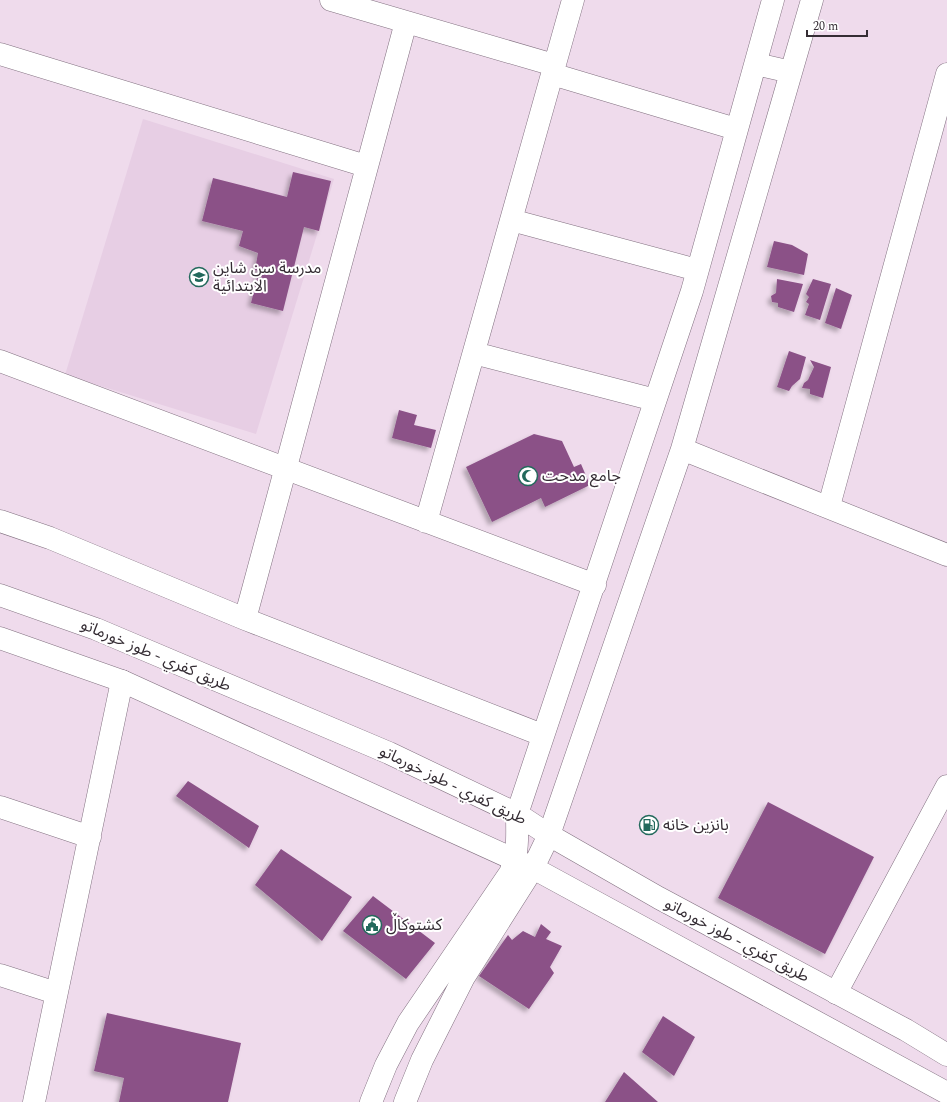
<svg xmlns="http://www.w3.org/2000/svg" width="947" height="1102" font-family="Spectral,'Noto Sans Arabic',serif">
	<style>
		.built { fill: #e7cee4 }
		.building { fill: #8b5187; filter: url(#shadow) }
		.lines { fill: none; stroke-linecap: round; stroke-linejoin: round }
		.minor-casing { stroke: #827180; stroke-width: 23 }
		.major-casing { stroke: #827180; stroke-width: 23 }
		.minor { stroke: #fff; stroke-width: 22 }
		.major { stroke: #fff; stroke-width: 22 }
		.labels { text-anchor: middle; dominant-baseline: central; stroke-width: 4; stroke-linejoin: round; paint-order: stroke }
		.poi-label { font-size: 16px; fill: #352d34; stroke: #fff; text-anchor: start }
		.street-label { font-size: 16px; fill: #352d34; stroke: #fff }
	</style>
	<defs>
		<filter id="shadow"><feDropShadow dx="-3.5" dy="3.5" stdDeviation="2" flood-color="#0004"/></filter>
	</defs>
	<rect width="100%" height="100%" fill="#efdbec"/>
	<path class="built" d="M143,119L334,179L256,434L65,375Z"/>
	<path class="building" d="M293,172L331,181L319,231L304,227L283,311L251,303L259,271L255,270L258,253L239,246L243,231L202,221L213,178L287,197Z
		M774,241L792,245L808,254L804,275L767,267Z
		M777,279L803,284L794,312L778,307V303L772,302L771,296L776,293Z
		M813,279L831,284L820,320L805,315L809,304L806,302L809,297L806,294Z
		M836,288L852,295L841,329L825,323Z
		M789,351L806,357L800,379L792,386L789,391L777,387Z
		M810,360L831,367L823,398L810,394V389L802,388L804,383L808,380L814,367Z
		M399,410L417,415L414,425L436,430L431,448L392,438Z
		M534,434L562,441L574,467L581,464L590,485L545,507L541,498L492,522L466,467Z
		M188,781L259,826L249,848L176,796Z
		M768,802L874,857L825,954L718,898Z
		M281,849L352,897L322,941L255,885Z
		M373,896L435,943L406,979L343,931Z
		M541,924L551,932L546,939L562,946L550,967L554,973L529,1009L479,976L508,935L512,940L523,931L535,937Z
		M107,1013L241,1043L228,1102H119L124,1078L94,1071Z
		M663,1016L695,1037L674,1076L642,1052Z
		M624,1072L658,1102H605Z"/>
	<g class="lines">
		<g class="minor-casing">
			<path id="minor" d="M331,0L554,65
				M0,54L366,166
				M756,64L791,72
				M552,74L736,129
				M511,220L697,270
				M474,353L655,400
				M0,361L595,585
				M682,449L947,555
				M829,506L947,74
				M0,521L50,538L245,619L542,735
				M426,522L573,0
				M245,619L406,22
				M0,807L90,837
				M517,814L692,291L773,0
				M549,835L682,449L812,0
				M0,975L56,993
				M836,993L947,786
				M34,1102L122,681"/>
		</g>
		<g class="major-casing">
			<path id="major" d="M0,595L96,629L389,753L517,814L549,835L659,898L906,1030L947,1055
				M0,638L122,681L533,868L947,1093
				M371,1102L386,1065L408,1023L510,873C519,853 517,835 517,814
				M405,1102L422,1060L464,977L533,868L549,835"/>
		</g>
		<use href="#minor" class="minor"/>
		<use href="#major" class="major"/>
	</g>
	<defs>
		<g id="school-ring" transform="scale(1)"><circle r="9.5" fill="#fff" stroke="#23695c" stroke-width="1.5"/><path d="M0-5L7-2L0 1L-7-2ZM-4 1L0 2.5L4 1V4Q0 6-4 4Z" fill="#23695c"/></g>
		<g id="mosque-ring" transform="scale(1)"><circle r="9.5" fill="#fff" stroke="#23695c" stroke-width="1.5"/><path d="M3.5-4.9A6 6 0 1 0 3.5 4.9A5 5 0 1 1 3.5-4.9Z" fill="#23695c"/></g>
		<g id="fuel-ring" transform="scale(1)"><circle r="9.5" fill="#fff" stroke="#23695c" stroke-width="1.5"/><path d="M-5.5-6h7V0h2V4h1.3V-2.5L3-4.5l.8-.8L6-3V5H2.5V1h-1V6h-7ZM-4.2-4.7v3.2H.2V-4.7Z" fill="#23695c"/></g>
		<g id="civic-ring" transform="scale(1)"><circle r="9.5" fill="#fff" stroke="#23695c" stroke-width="1.5"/><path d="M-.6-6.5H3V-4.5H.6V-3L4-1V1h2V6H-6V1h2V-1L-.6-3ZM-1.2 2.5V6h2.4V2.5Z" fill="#23695c"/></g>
	</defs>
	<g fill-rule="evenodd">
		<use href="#school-ring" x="199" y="277"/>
		<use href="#mosque-ring" x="528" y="476"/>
		<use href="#fuel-ring" x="649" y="825"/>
		<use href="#civic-ring" x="372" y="925"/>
	</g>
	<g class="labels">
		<g class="poi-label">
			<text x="213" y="268">مدرسة سن شاين<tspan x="213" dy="18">الابتدائية</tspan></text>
			<text x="542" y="476">جامع مدحت</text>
			<text x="663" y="825">بانزين خانه</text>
			<text x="386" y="925">کشتوکاڵ</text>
		</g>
		<g class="street-label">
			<text transform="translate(156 655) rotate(23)">طريق كفري - طوز خورماتو</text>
			<text transform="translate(453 785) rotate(26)">طريق كفري - طوز خورماتو</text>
			<text transform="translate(737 940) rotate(28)">طريق كفري - طوز خورماتو</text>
		</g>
	</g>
	<path d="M807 30v6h60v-6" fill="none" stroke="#352d34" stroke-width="2"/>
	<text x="813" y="30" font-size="12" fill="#352d34" stroke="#ffffff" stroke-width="3" paint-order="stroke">20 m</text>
</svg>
